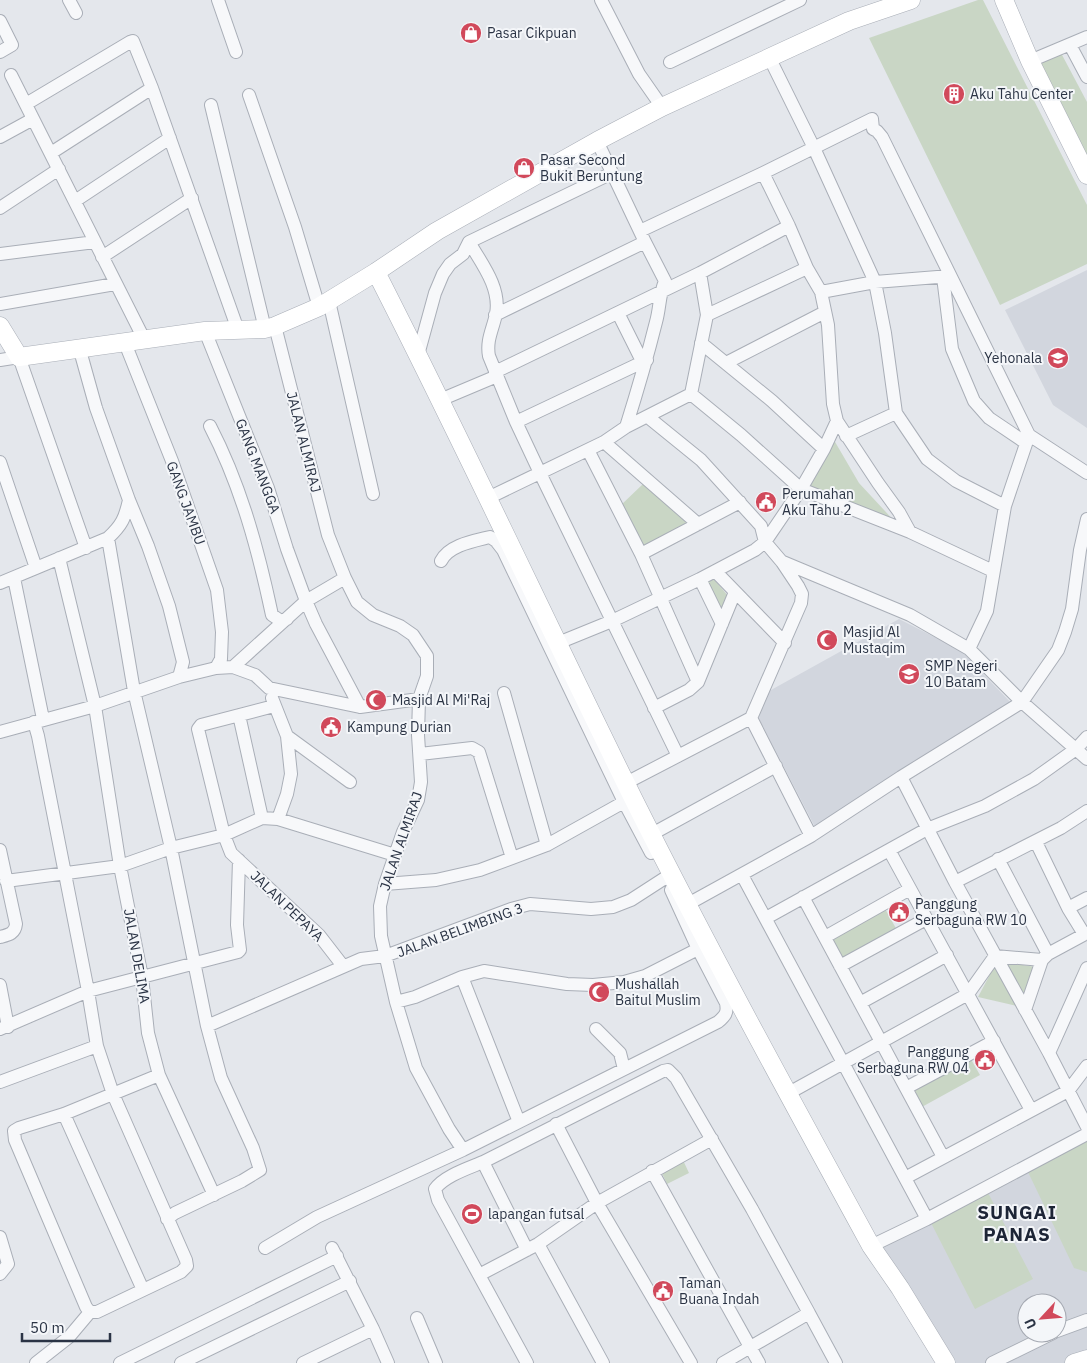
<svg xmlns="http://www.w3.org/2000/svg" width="1087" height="1363" font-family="'IBM Plex Sans',sans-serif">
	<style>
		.built { fill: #d2d6de; fill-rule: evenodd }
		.green { fill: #c9d6c5 }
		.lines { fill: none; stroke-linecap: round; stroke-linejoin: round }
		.street-casing { stroke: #a9aeb7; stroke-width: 14 }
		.secondary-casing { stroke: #a9aeb7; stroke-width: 19 }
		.street { stroke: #f7f8fa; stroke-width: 12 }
		.secondary { stroke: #fff; stroke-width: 18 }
		.labels { text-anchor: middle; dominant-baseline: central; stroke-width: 4; stroke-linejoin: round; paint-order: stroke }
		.poi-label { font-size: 14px; fill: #2b3445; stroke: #f4f6f9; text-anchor: start }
		.street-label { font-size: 14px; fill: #2b3445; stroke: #f4f6f9 }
		.district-label { font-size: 19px; font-weight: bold; letter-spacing: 1px; fill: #1d2536; stroke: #f4f6f9 }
	</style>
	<rect width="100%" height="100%" fill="#e4e7ec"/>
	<path class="built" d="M1087,270V428L1053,405L1005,310Z
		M899,619L960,650L1018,710L815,827L755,711L762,695Z
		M1087,1134V1359L1074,1363H946L871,1246ZM1027,1303H1057V1333H1027Z"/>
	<path class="green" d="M978,0H983L1087,205V264L1000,305L869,38Z
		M1061,53L1087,102V173L1034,66Z
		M831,435L859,483L897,524L805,492Z
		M643,484L690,525L643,551L620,506Z
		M712,577L729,597L721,611L705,582Z
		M883,905L898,932L843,962L828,935Z
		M1003,962L1036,967L1024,1001Z
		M995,965L1017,1006L978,997Z
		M969,1056L980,1075L920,1108L909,1089Z
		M1087,1141V1272L1074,1268L1028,1172Z
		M682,1158L689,1173L667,1184L660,1169Z
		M986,1189L1033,1279L975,1309L929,1219Z"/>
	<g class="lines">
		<g class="street-casing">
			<path id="street" d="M69,0L76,13
				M218,0L236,52
				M601,0L639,74L662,107
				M0,21L12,45L0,52
				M1070,45L1087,77
				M769,57L814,148L875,282L885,333L896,413L927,459L956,481L1005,506
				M1030,61L1087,37
				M670,62L800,0
				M11,75L144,339
				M249,95L295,227L319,307
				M26,104L130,42L133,41L152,88L238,330
				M211,105L265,329
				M0,137L33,119
				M597,141L645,242L665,281C659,295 660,308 656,322C647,358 637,392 626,427
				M51,153L152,88
				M763,173L789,226L807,268L821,292L828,325L833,404L837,421L878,483L899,512L910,532
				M75,201L170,138
				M0,208L59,169
				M640,231L763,173L872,119L873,129L877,131L882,137L1029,435L1087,473
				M469,242C482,264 501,288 496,314C493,329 486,340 489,356L516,422L540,473L678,756
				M0,254L95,242
				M102,257L192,198
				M943,277L952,349L974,401L989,418L1026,443
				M821,292L875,282L950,276
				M329,301L373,494
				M0,304L115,284
				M618,313L643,363
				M495,315L645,242
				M707,315L807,268
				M275,326L328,535L345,578L357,602L373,615L400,626L413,635L427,656V676L419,699L418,735L421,782L418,800L403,832L385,884L380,906L381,936L396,1002L416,1068L449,1129L463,1150
				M205,331L268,488L287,549L306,601L316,624L360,707
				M125,343L172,461L217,590L222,632L221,659L216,668
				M701,343L772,401L824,449
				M79,347L96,408L129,500L148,546L169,606L183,662L179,677
				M418,355L435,293L443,274L450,264L463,254L469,242L612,173
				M0,360L19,357L86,548
				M726,363L825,312
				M495,372L700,273L789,226
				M691,394L741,435L801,489L910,532L993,571
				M691,394L707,315L700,273
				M440,400L497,376
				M516,422L647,360
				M210,426C241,486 258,549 272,615L281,621L287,619
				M846,436L896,413
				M604,442L698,524
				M588,450L641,554L698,682
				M0,462L36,568
				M488,498L604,442L626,427L691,394
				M108,538L134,691L171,848L207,1026L221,1078L253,1148L260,1170L242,1181L175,1213L167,1219
				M641,554L740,502
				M59,558L95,706L120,866L142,977L148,1033L159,1075L214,1195
				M441,561C449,545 474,541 490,537L496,541L503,550L624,802L651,853
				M783,562L910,615L969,649L1022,702L1087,759
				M715,571L785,643
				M14,578L43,719
				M700,579L722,624
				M0,583L108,538C122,525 125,518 129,500
				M558,643L612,621L700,579L755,550L765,542L801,489L824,449L837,421
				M969,649L987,611L1005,506L1029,435
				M233,667L306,601L345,578
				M504,693L547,845
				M272,698L287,736L291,774L287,794L278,819
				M274,706L201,725L198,729L224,835L231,853L319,935L343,966
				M654,708L689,690L698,682L735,592
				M239,715L262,818
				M751,718L811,836
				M34,722L38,736L88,991L97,1046L113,1094L186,1260L187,1266L181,1272L97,1312H90L86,1307L15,1140L14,1131L19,1128L64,1114L159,1075
				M0,732L95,706L179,677L216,668L233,667L255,675L269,688L360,707L419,699
				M287,736L350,782
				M420,754L472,748L479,752L512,858
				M901,777L955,882L1049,1053L1087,1127
				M626,783L751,718L801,603L802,594L798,586L782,562L765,542L761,526L701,460L648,417
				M652,834L776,766
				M1036,842L1068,908L1084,934
				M0,850L16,924C15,934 8,935 0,937
				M889,850L1031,1110
				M998,859L1048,954
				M742,875L927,1219
				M6,881L120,866L171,848L224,835L262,818L278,819L395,855
				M955,882L1061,828L1087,811
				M385,884L436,880L480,870L547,845L624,802L632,801
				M803,897L943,1157
				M688,904L811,836L901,777L1022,702L1058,650L1065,632L1072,609L1080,550L1087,519
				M1068,908L1087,898
				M766,918L927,829L985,806L1034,779L1076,749L1087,737
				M825,937L910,889
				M840,966L926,919
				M462,977L519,1122
				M0,985L8,1027
				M396,1002L415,997L462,977L484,971L567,984L593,985L624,982L645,976L698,949L705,953
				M860,1003L947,955
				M1025,1010L1042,960
				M207,1026L361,959L385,956L511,909L530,904L591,909L613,907L631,900L665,878L676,883
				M0,1029L88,991L238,952L240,950L237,925L239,860
				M596,1029L620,1053L624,1069
				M1049,1053L1087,968
				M0,1082L97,1046
				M906,1088L994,1041
				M787,1094L968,994L995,956L1042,960L1048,954L1087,933
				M64,1114L143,1290
				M556,1124L597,1203L691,1363
				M483,1162L527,1250
				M652,1171L759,1363
				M905,1178L1068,1091L1087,1066
				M0,1237L8,1264L0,1274
				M538,1244L603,1363
				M871,1246L927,1219L1087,1134
				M265,1248L317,1217L463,1150L718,1022C725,1016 728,1013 726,1003L698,949L671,890
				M332,1248L373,1329L388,1363
				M479,1275L538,1244L597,1203L712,1139
				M809,1313L836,1363
				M417,1318L436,1363
				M1057,1331L1087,1320
				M36,1363L69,1337L90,1312
				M120,1363L337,1256
				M181,1363L350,1281
				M303,1363L373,1329
				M527,1363L438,1200L435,1189C444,1176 469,1168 483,1162L663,1071L668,1070L676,1078L752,1209L809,1313L723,1363
				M992,1363L1053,1333"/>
		</g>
		<g class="secondary-casing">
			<path id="secondary" d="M1004,0L1030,61L1087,175
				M376,272C465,446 547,624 634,800C709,950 790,1098 871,1246L900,1288L946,1363
				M0,326L19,357L205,331L265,329L275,326L319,307L376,272L437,231L597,141L662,107L849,21L911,0
				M1074,1363L1087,1359"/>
		</g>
		<use href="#street" class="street"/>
		<use href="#secondary" class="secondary"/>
	</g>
	<defs>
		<g id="shop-disc" transform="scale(1.125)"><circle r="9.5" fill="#d1495b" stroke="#f4f6f9"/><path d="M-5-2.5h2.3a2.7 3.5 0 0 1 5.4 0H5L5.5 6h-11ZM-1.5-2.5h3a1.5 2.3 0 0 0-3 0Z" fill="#fff"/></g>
		<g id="building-disc" transform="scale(1.125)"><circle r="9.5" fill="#d1495b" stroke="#f4f6f9"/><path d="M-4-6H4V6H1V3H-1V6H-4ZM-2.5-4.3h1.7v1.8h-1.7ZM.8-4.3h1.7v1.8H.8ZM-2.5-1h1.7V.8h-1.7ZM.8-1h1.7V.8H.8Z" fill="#fff"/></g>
		<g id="school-disc" transform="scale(1.125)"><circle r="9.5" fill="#d1495b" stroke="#f4f6f9"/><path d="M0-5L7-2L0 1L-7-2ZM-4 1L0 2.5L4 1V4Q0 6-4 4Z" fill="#fff"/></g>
		<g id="civic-disc" transform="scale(1.125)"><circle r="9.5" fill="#d1495b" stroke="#f4f6f9"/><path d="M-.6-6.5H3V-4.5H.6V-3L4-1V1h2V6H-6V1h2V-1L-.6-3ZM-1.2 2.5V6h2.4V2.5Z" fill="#fff"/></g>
		<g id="mosque-disc" transform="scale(1.125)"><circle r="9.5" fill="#d1495b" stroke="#f4f6f9"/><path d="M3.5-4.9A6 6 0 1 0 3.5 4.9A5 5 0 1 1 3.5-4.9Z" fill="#fff"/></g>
		<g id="stadium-disc" transform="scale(1.125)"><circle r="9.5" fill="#d1495b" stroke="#f4f6f9"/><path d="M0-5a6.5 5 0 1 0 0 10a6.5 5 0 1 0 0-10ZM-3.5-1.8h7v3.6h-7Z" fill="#fff"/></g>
	</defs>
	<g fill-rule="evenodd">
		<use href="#shop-disc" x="471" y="33"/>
		<use href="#building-disc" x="954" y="94"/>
		<use href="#shop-disc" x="524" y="168"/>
		<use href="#school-disc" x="1058" y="358"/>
		<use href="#civic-disc" x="766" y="502"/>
		<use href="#mosque-disc" x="827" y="640"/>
		<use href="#school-disc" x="909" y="674"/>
		<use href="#mosque-disc" x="376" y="700"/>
		<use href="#civic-disc" x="331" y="727"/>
		<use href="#civic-disc" x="899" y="912"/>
		<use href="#mosque-disc" x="599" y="992"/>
		<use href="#civic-disc" x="985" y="1060"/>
		<use href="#stadium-disc" x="472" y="1214"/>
		<use href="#civic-disc" x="663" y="1291"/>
	</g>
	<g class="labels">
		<g class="poi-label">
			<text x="487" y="33">Pasar Cikpuan</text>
			<text x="970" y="94">Aku Tahu Center</text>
			<text x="540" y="160">Pasar Second<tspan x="540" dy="16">Bukit Beruntung</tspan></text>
			<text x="1042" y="358" text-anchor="end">Yehonala</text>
			<text x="782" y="494">Perumahan<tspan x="782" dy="16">Aku Tahu 2</tspan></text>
			<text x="843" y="632">Masjid Al<tspan x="843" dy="16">Mustaqim</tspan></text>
			<text x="925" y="666">SMP Negeri<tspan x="925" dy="16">10 Batam</tspan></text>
			<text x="392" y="700">Masjid Al Mi'Raj</text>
			<text x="347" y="727">Kampung Durian</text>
			<text x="915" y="904">Panggung<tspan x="915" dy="16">Serbaguna RW 10</tspan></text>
			<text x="615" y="984">Mushallah<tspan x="615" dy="16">Baitul Muslim</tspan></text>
			<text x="969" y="1052" text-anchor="end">Panggung<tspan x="969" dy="16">Serbaguna RW 04</tspan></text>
			<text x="488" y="1214">lapangan futsal</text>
			<text x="679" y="1283">Taman<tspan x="679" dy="16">Buana Indah</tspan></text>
		</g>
		<g class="street-label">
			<text transform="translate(304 442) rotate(76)">JALAN ALMIRAJ</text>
			<text transform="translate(258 466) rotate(69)">GANG MANGGA</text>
			<text transform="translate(186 503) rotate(70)">GANG JAMBU</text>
			<text transform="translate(401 841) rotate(-71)">JALAN ALMIRAJ</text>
			<text transform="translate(287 906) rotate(44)">JALAN PEPAYA</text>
			<text transform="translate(460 930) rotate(-20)">JALAN BELIMBING 3</text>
			<text transform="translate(137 956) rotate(80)">JALAN DELIMA</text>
		</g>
		<g class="district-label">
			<text x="1017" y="1212">SUNGAI<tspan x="1017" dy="22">PANAS</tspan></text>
		</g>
	</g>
	<g transform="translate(1042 1318) rotate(244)"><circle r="24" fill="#f4f6f9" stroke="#a4a8b1"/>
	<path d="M0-4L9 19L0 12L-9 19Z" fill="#d1495b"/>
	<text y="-8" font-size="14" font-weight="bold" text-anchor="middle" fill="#2b3445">U</text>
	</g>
	<path d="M22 1333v8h88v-8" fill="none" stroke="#2b3445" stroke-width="2.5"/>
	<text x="30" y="1333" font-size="15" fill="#2b3445" stroke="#f4f6f9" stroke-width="4" paint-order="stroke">50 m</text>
</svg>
